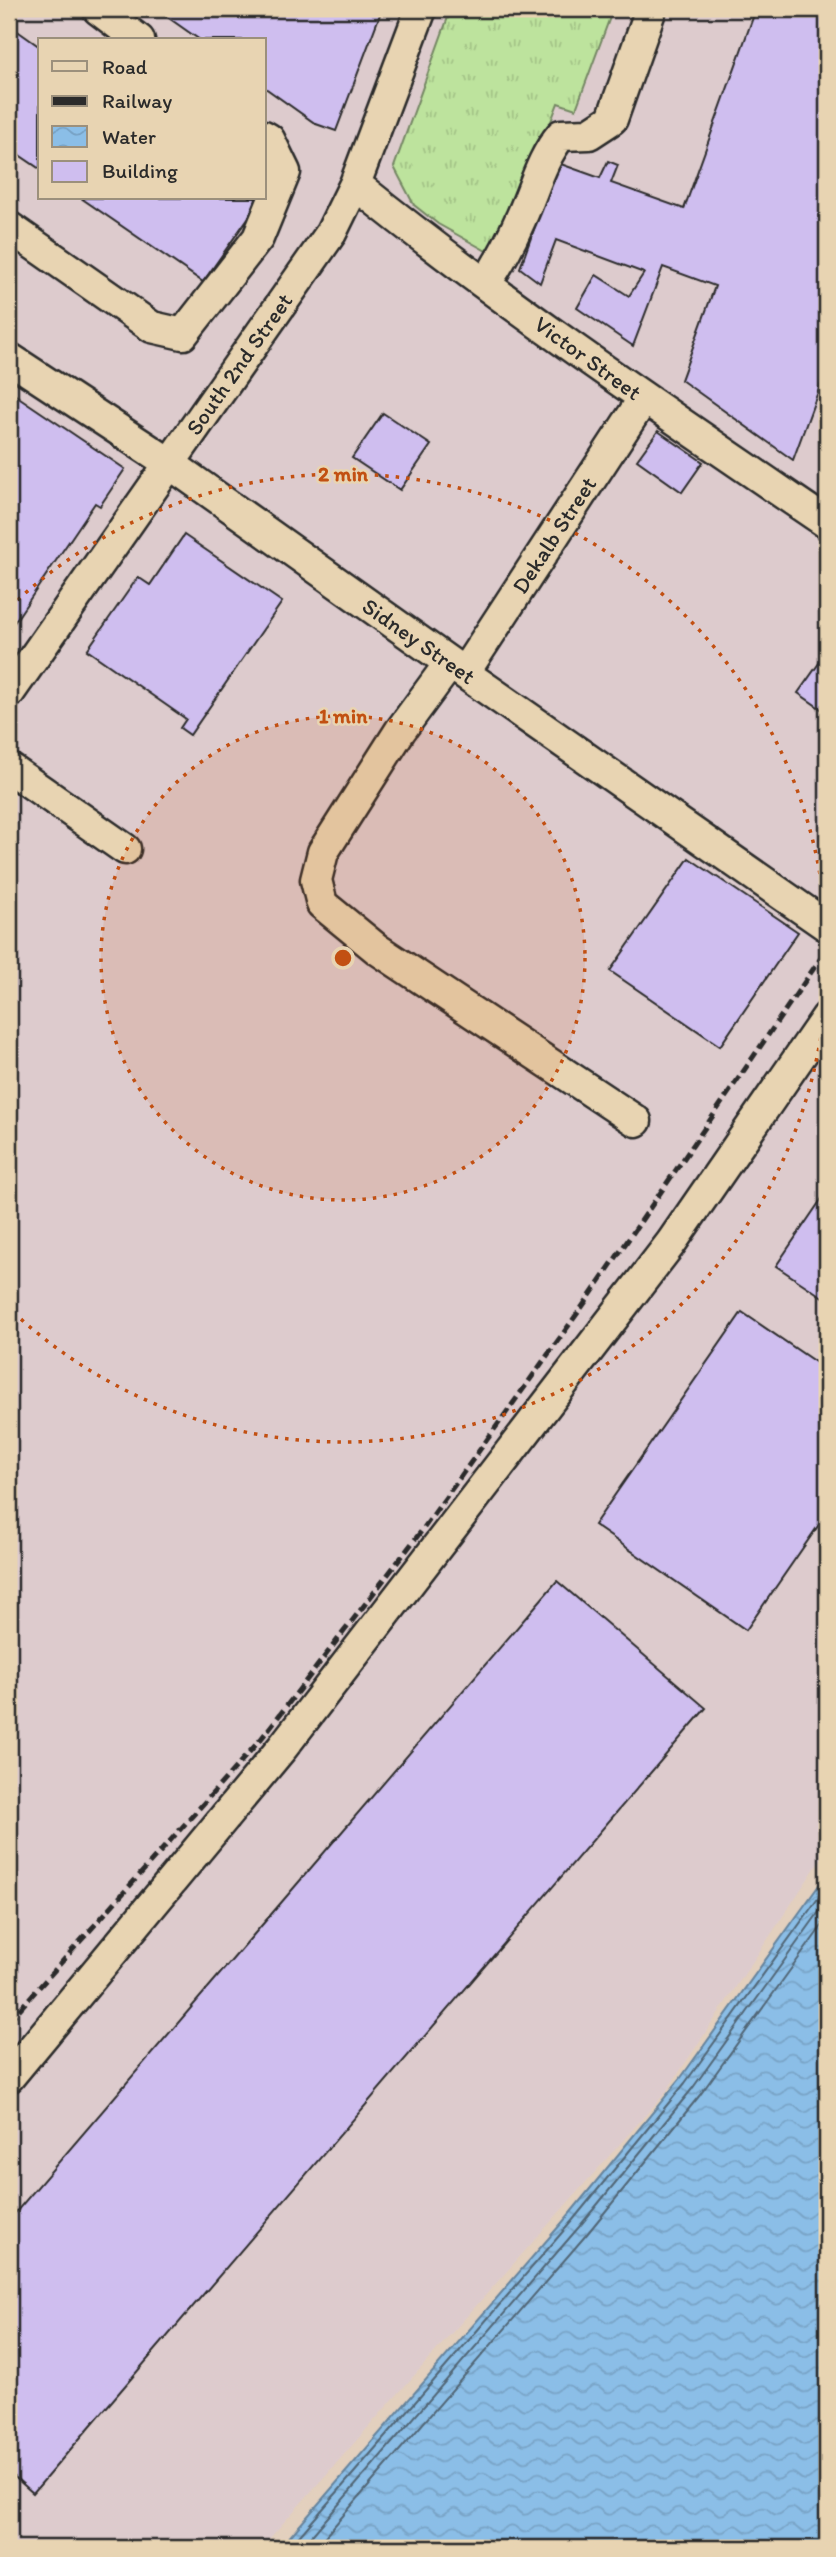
<svg xmlns="http://www.w3.org/2000/svg" width="836" height="2557" font-family="Itim,sans-serif">
	<style>
		.built { fill: #ddcbcd; fill-rule: evenodd }
		.grass { fill: url(#grass-tufts); stroke: #748764; stroke-width: 2 }
		.water { fill: url(#water-waves); stroke: #65839c; stroke-width: 2 }
		.lines { fill: none; stroke-linecap: round; stroke-linejoin: round }
		.shore { stroke: #516676; stroke-width: 2 }
		.building { fill: #cfbeef; stroke: #2b2b2b; stroke-width: 2 }
		.minor-casing { stroke: #2b2b2b; stroke-width: 35 }
		.minor { stroke: #e8d4b2; stroke-width: 30 }
		.rail { stroke: #2b2b2b; stroke-width: 5; stroke-dasharray: 10 5; stroke-linecap: butt }
		.ring { fill: none; stroke: #c25012; stroke-width: 3.5; stroke-dasharray: 3.5 7 }
		.labels { text-anchor: middle; dominant-baseline: central; stroke-width: 5; stroke-linejoin: round; paint-order: stroke }
		.street-label { font-size: 23px; fill: #2b2b2b; stroke: #e8d4b2 }
		.centre { fill: #c25012; stroke: #e8d4b2; stroke-width: 3.5 }
		.ring-label { font-size: 21px; text-anchor: middle; font-weight: bold; fill: #c25012; stroke: #e8d4b2; stroke-width: 5; stroke-linejoin: round; paint-order: stroke }
	</style>
	<defs>
		<pattern id="grass-tufts" width="24" height="20" patternUnits="userSpaceOnUse" patternTransform="scale(1.75)"><rect width="24" height="20" fill="#bde39d"/><path d="M3 7l-1-3M5 7V3M7 7l1-3M15 17l-1-3M17 17v-4M19 17l1-3" fill="none" stroke="#a3c387"/></pattern>
		<pattern id="water-waves" width="16" height="10" patternUnits="userSpaceOnUse" patternTransform="scale(1.75)"><rect width="16" height="10" fill="#8bbee7"/><path d="M0 5q4-4 8 0t8 0" fill="none" stroke="#78a3c6"/></pattern>
	</defs>
	<rect width="100%" height="100%" fill="#e3d0be"/>
	<filter id="ink" filterUnits="userSpaceOnUse"><feTurbulence type="fractalNoise" baseFrequency=".0143" numOctaves="2"/><feDisplacementMap in="SourceGraphic" scale="14" xChannelSelector="R" yChannelSelector="G"/><feConvolveMatrix kernelMatrix="1 2 1 2 8 2 1 2 1" color-interpolation-filters="sRGB"/></filter>
	<g filter="url(#ink)">
		<path class="built" d="M9,9H827V1850L666,2092L261,2548H9ZM40,40H264V198H40Z"/>
		<path class="grass" d="M451,9H613L576,109L558,103L499,258L438,224L414,205L394,167Z"/>
		<path class="water" d="M827,1874V2548H280L567,2217L680,2079Z"/>
		<g class="lines">
			<path class="shore" d="M289,2548L572,2221L685,2083L827,1886
				M301,2548L579,2227L692,2089L827,1901
				M315,2548L587,2234L700,2095L827,1919"/>
		</g>
		<path class="building" d="M156,9H382L336,131L316,124L264,87V40H200Z
			M756,9H827V367L793,460L681,380L715,286L663,267L633,346L577,308L596,275L629,296L644,273L556,240L540,283L520,268L558,163L600,178L608,161L618,165L611,183L684,209Z
			M9,25L40,47V169L9,148Z
			M81,198H256L260,201L203,282Z
			M14,394L125,469L100,506L95,503L9,630V401Z
			M383,413L431,445L400,490L352,458Z
			M658,431L703,462L682,492L637,460Z
			M184,535L282,602L190,735L180,728L186,719L87,650L138,577L150,585Z
			M827,652V713L798,693Z
			M689,858L798,932L720,1046L610,971Z
			M827,1191V1300L776,1266Z
			M742,1312L827,1370V1513L746,1630L594,1525Z
			M557,1581L706,1708L33,2493L9,2472V2220Z"/>
		<g class="lines">
			<g class="minor-casing">
				<path id="minor" d="M98,9L139,40
					M355,184C506,306 667,414 827,523
					M9,227L152,327L183,334L258,238L285,172L269,139L264,136
					M485,284C499,264 511,241 521,218C534,190 541,159 561,135L589,134L612,119L651,9
					M9,358L169,463L464,673L827,926
					M450,663L400,731L323,852L316,880L322,904L377,949L636,1121
					M464,673L644,398
					M9,693L331,233L355,184L421,9
					M9,768L125,849
					M9,2077L282,1748L671,1243L827,1017"/>
			</g>
			<use href="#minor" class="minor"/>
			<path class="rail" d="M9,2021L261,1739L423,1529L587,1300L827,949"/>
		</g>
	</g>
	<circle cx="343" cy="958" r="242" fill="#c25012" fill-opacity=".12"/>
	<g class="ring">
		<circle cx="343" cy="958" r="242"/>
		<path d="M10 607A484 484 0 1 1 10 1309"/>
	</g>
	<g class="labels">
		<g class="street-label">
			<text transform="translate(588 358) rotate(36)">Victor Street</text>
			<text transform="translate(239 364) rotate(-55)">South 2nd Street</text>
			<text transform="translate(554 535) rotate(-57)">Dekalb Street</text>
			<text transform="translate(419 641) rotate(35)">Sidney Street</text>
		</g>
	</g>
	<circle cx="343" cy="958" r="10" class="centre"/>
	<g class="ring-label">
		<text x="343" y="481">2 min</text>
		<text x="343" y="723">1 min</text>
	</g>
	<rect width="836" height="2557" fill="none" stroke="#e8d4b2" stroke-width="35"/>
	<rect x="18" y="18" width="801" height="2522" fill="none" stroke="#2b2b2b" stroke-width="2.5" filter="url(#ink)"/>
	<rect x="38" y="38" width="228" height="161" fill="#e8d4b2" stroke="#9c907c" stroke-width="2"/>
	<rect x="52" y="61" width="35" height="10" fill="#e8d4b2" stroke="#9c907c" stroke-width="2"/>
	<text x="102" y="74" font-size="21" fill="#2b2b2b">Road</text>
	<rect x="52" y="96" width="35" height="10" fill="#2b2b2b" stroke="#9c907c" stroke-width="2"/>
	<text x="102" y="108" font-size="21" fill="#2b2b2b">Railway</text>
	<rect x="52" y="126" width="35" height="21" fill="url(#water-waves)" stroke="#9c907c" stroke-width="2"/>
	<text x="102" y="144" font-size="21" fill="#2b2b2b">Water</text>
	<rect x="52" y="161" width="35" height="21" fill="#cfbeef" stroke="#9c907c" stroke-width="2"/>
	<text x="102" y="178" font-size="21" fill="#2b2b2b">Building</text>
</svg>
